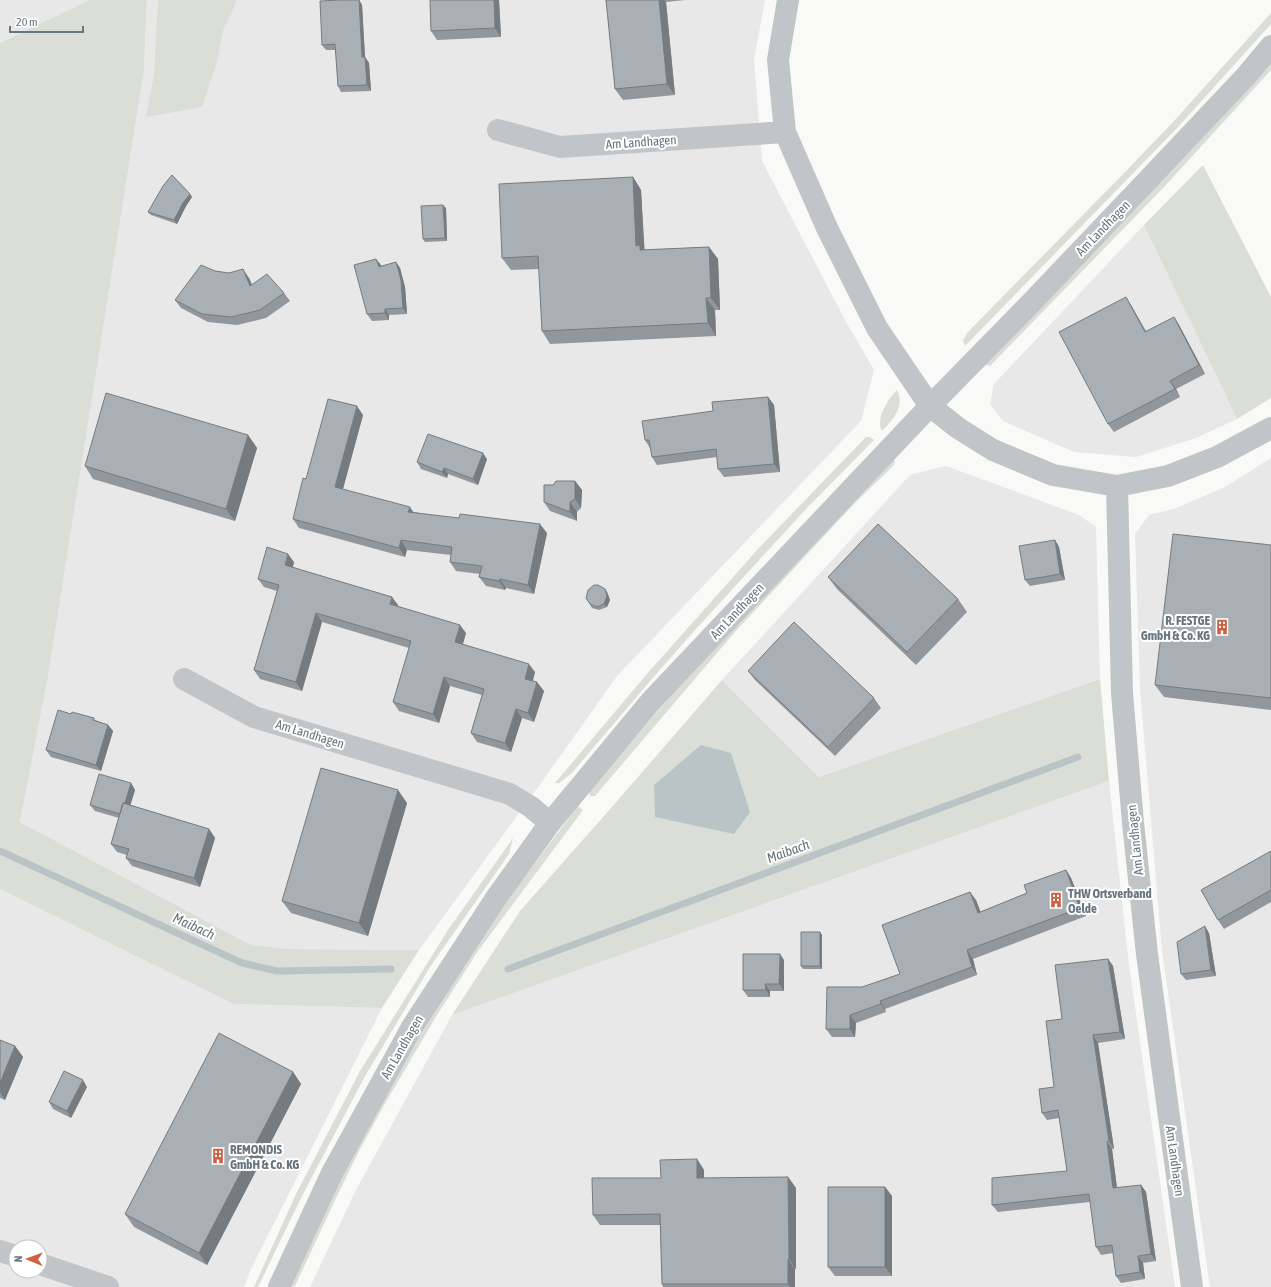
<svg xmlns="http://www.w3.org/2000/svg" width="1271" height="1287" font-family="'Asap Condensed',sans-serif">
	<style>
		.built { fill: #e7e8e7; fill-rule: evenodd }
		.green { fill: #daded7 }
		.water { fill: #bac4c7 }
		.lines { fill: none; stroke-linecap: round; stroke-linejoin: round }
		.stream { stroke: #bac4c7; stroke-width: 7 }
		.minor { stroke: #c1c5c8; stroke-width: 22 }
		.tertiary { stroke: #c1c5c8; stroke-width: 22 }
		.wall { fill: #91979c }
		.shaded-wall { fill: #767b7f }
		.building { fill: #a9b0b5; stroke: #767b7f }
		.labels { text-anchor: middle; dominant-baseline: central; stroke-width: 4; stroke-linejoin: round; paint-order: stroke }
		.street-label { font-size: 13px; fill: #67757e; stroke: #fff }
		.poi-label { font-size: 13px; font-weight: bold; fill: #67757e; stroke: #fff; text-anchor: start }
		.water-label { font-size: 14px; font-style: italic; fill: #637378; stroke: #fff }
	</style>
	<rect width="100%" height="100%" fill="#f9f9f7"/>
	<path class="built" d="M0,0H89L0,43Z
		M147,0H765L754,60L762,161L845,320L874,370L861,421L617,676L544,779L419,950L289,949L251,945L20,822L48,677L144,70Z
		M1144,225L1237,419L1196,438L1136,457L1074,452L1003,421L990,404L994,384Z
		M1271,458V1287H1210L1162,951L1140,689L1135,534L1149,515L1174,509L1225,487Z
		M946,466L1079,515L1096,527L1100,679L819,777L722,680L910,475Z
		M1109,781L1128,957L1175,1287H310L356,1190L452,1015Z
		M0,889L233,1004L382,1008L251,1269L244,1287H0ZM16,1247H40V1271H16Z"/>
	<path class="green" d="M89,0H147L144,70L48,677L20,822L251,945L289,949L419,950L382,1008L233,1004L0,889V43Z
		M158,0H236L235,5L223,31L217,62L202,107L146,117L154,75Z
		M1271,13V24L1178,127L965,346L963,341L967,333L1128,169L1174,121Z
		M1271,60V70L1164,187L992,364L990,366L985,364Z
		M1203,165L1271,297V398L1237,419L1144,225Z
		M897,390C906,405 892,421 882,431C875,419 888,399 897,390Z
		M866,437H870L874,440L806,509L696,629L651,680L571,774L559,783H555L646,675L758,549Z
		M892,456L895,462L893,466L853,505L734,633L595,796H590L589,792L690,672Z
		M1100,679L1109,781L452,1015L520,911L619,799L722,680L819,777Z
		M578,806L583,810L478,951L437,1015L383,1107L359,1151L336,1198L295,1286L290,1287L321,1213L407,1053L492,920Z
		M513,838L509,854L430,967L364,1078L302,1196L258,1287H254L296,1194L360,1071L448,930Z"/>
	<path class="water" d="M701,745L731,753L750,812L734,834L655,817L654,785Z"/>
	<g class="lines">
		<path class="stream" d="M0,851L242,963L277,971L391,969
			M508,969L1078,757"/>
		<path class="minor" d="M788,0L778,60L785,132L827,228L877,328L930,406L958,428L993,450L1053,475L1117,486L1168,476L1217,457L1271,428
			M498,130L560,147L785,132
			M1117,486L1122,693L1133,823L1147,954L1192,1287
			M184,679L254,717L510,794L531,807L550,823
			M0,1251L16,1256
			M40,1264L108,1287"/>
		<path class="tertiary" d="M279,1287L332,1173L412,1027L496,898L550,823L651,701L930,406L1030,304L1145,183L1246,76L1271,46"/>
	</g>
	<path class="wall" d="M340,0H359L362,5L365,57L369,63L371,91L341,92L338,86L336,50H326L322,45Z
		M430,0H499L501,37L437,40L431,31Z
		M606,0H685L666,2L675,95L623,100L615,89Z
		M633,177L641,190L644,250L709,247L718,259L720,310H715L716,336L550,344L542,331L539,269L511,270L502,258Z
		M190,194L192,197L186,206L177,224L151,215L148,212Z
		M446,208L447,241L425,242L423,239Z
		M396,262L400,268L405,287L407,314L389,315V320L372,321L367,314L381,265V266Z
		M215,271L249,278L252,285L284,293L290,301L266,318L237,325L208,322L181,308L175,300Z
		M1131,305L1146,331L1174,317L1179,325L1205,374L1176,389L1180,397L1114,432L1108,424Z
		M768,397L774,405L780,472L724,477L718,469L717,457L657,465L652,457L650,448L645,440L713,411Z
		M363,415L343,489L414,512L547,533L534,594L506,588L505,590L486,586L479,577L480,574L456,571L450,562L451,555L407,550L405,557L299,528L293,519L306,479Z
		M248,435L257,448L235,521L93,479L85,466Z
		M487,459L478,485L448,474L447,478L421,469L417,462Z
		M575,481L582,490L581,508L577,512V521L550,511L544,502L553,485Z
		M1055,540L1059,547L1065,580L1030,586L1025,580Z
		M1271,545V710L1164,697L1155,685Z
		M294,562L293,567L398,605V606L466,633L463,644L535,672L533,681L544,691L534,722L522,718L511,752L477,742L471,733L482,695L450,686L439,723L399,711L393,702L409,648L322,622L302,691L260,679L254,670L277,591L264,587L258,579Z
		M828,577L958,599L967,612L916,665L837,589Z
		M607,592L610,600L607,607L599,610L592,608L586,598Z
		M748,671L874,698L881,708L835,756L755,680Z
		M71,714L94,718L95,720L108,725L113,731L101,771L51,757L46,750Z
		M131,783L135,790L130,805L209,829L215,838L200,887L132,866L126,858L127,855L117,852L111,844L119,818L95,811L90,805Z
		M407,803L368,936L291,913L282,901Z
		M1271,851V902L1224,929L1218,920Z
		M1066,870L1071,878L1086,916L973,959L977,975L885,1009L886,1012L856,1023L855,1037H832L826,1029L862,987L900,974L976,900L980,912L1027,893Z
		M820,932L822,935V969H803L801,966Z
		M1209,933L1216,976L1186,980L1181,974Z
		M1108,959L1113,966L1125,1039L1098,1043L1114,1149H1112L1117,1188L1141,1185L1146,1192L1156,1261L1143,1263L1145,1279L1121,1283L1116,1276L1113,1253L1101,1255L1096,1247L1090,1202L998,1212L992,1205L1067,1171L1059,1118L1047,1120L1042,1113L1054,1087L1062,1019Z
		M784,960V991H770V997H748L743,990Z
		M0,1040L15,1046L23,1057L5,1100L0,1098Z
		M293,1072L301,1084L207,1265L134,1227L125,1214Z
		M87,1087L71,1118L53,1109L49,1102Z
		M697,1159L704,1170V1178L788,1177L796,1188V1269H795V1287H663L662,1284L660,1225H600L593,1215L661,1178Z
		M885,1187L892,1196V1276H835L828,1267Z"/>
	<path class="shaded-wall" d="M359,0L362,5L365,57L369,63L371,91L367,85L362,57Z
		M494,0H499L501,37L495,28Z
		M659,0H664L666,2L675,95L667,84Z
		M633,177L641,190L645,257L636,246Z
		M190,194L192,197L186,206L177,224L174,220L183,203Z
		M443,205L446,208L447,241L445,238Z
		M709,247L718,259L720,310L711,298Z
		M376,259L381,265L384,273L379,267Z
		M396,262L400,268L405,287L407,314L403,308Z
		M243,269L249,278L256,294L250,286Z
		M1126,297L1131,305L1150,340L1145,332Z
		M706,298L715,310L716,336L708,323Z
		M385,309L389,315V320L385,313Z
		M1174,317L1179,325L1205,374L1199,365Z
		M1170,381L1176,389L1180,397Z
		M768,397L774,405L780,472L774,464Z
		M357,406L363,415L341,496L335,487Z
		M248,435L257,448L235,521L226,509Z
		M483,453L487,459L478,485L473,479Z
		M444,468L448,474L447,478L442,472Z
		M575,481L582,490L581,508L575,499Z
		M570,502L577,512V521L570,512Z
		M410,507L416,516L408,512Z
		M540,524L547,533L534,594L528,585Z
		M401,540L407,550L405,557L399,548Z
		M1055,540L1059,547L1065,580L1060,574Z
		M288,554L294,562L291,574L285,565Z
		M500,579L506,588L505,590L499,581Z
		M605,589L607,592L610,600L607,607L604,604Z
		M392,597L398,605L396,612L390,604Z
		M316,613L322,622L302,691L296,682Z
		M460,625L466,633L461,650L455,642Z
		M529,664L535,672L531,687L525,679Z
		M444,677L450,686L439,723L433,714Z
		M537,682L544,691L534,722L528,713Z
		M516,709L522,718L511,752L505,743Z
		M108,725L113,731L101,771L96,765Z
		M131,783L135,790L126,820L121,814Z
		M398,790L407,803L368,936L359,923Z
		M209,829L215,838L200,887L194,878Z
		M1066,870L1071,878L1086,916L1080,908Z
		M970,892L976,900L984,921L978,913Z
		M1205,926L1209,933L1216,976L1211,970Z
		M820,932L822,935V969L820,966Z
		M967,950L973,959L977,975L972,967Z
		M780,954L784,960V991L779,984Z
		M1108,959L1113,966L1125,1039L1120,1032Z
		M765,984L770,991V997L766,990Z
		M880,1001L885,1009L886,1012L881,1004Z
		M850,1015L856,1023L855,1037L850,1029Z
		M1093,1035L1098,1043L1114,1149L1109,1141Z
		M15,1046L23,1057L5,1100L0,1092V1083Z
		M293,1072L301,1084L207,1265L199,1253Z
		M83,1080L87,1087L71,1118L67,1111Z
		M1107,1142L1112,1149L1118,1196L1113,1188Z
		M697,1159L704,1170V1188L697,1178Z
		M788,1177L796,1188V1269L789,1259Z
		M1141,1185L1146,1192L1156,1261L1151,1254Z
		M885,1187L892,1196V1276L885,1267Z
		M1138,1256L1143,1263L1145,1279L1140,1272Z
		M788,1259L795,1269V1287H790L788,1284Z"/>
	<path class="building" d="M340,0H359L362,57H365L367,85L338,86L335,44L322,45L320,1Z
		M430,0H494L495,28L431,31Z
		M606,0H659L667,84L615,89Z
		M172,175L190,194L183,203L174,220L148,212L163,186Z
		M633,177L636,246L640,245V250L709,247L711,298H706L708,323L542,331L538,256L502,258L499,184Z
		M443,205L445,238L423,239L421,206Z
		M376,259L379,267L396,262L401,280L403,308L385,309V313L367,314L354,265Z
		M201,265L215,271L229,273L243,269L250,286L267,274L284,293L260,310L231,317L202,314L175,300Z
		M1126,297L1145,332L1174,317L1199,365L1170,381L1175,389L1108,424L1059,332Z
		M106,393L248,435L226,509L85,466Z
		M768,397L774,464L718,469L716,449L652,457L649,440H645L642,421L713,411L712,402Z
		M328,399L357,406L335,487L410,507L408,512L459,518L460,514L540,524L528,585L500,579L499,581L479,577L482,566L450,562L452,547L401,540L399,548L293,519L303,478L306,479Z
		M428,434L483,453L473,479L444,468L442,472L417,462Z
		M556,481H575V499L570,502V512L544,502V485H553Z
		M878,524L958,599L907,652L828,577Z
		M1173,534L1271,545V698L1155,685Z
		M1055,540L1060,574L1025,580L1019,546Z
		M267,547L288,554L285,565L392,597L390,604L460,625L455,642L529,664L525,679L537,682L528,713L516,709L505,743L471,733L484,689L444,677L433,714L393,702L411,641L316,613L296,682L254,670L279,585L258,579Z
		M594,585H598L605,589L607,596L604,604L597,607L590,604L586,598L588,590Z
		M794,622L874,698L828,747L748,671Z
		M58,710L71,714L72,712L94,718L93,720L108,725L96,765L46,750Z
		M321,768L398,790L359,923L282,901Z
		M99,774L131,783L125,803H123L120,814L90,805Z
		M123,803L209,829L194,878L126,858L129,849L111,844Z
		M1271,851V890L1218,920L1201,890Z
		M1066,870L1080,908L967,950L972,967L880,1001L881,1004L850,1015V1029H826L827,987H862L900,974L882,925L970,892L978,913L1027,893L1024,885Z
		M1205,926L1211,970L1181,974L1177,942Z
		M801,932H820V966H801Z
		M743,954H780L779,984H765L766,990H743Z
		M1108,959L1120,1032L1093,1035L1109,1141L1107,1142L1113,1188L1141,1185L1151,1254L1138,1256L1140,1272L1116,1276L1112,1245L1096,1247L1089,1194L992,1205V1178L1067,1171L1058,1110L1042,1113L1039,1089L1054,1087L1046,1021L1062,1019L1055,965Z
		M219,1033L293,1072L199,1253L125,1214Z
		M0,1040L15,1046L0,1083Z
		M64,1071L83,1080L67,1111L49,1102Z
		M697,1159V1178L788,1177L789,1259H788V1284H662L660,1214L593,1215L592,1178H661L660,1160Z
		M828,1187H885V1267H828Z"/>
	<defs>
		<g id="building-bare" transform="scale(1.2)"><path d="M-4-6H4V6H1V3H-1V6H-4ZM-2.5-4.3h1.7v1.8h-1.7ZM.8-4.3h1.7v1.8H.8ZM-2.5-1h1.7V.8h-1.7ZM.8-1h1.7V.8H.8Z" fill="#ce5f43" stroke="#fff" stroke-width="2.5" paint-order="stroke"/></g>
	</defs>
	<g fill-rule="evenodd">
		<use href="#building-bare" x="1222" y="627"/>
		<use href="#building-bare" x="1056" y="900"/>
		<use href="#building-bare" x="218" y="1156"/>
	</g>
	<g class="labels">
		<g class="street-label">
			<text transform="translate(641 142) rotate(-4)">Am Landhagen</text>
			<text transform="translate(1103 228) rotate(-46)">Am Landhagen</text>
			<text transform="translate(737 611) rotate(-47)">Am Landhagen</text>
			<text transform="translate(310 734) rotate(17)">Am Landhagen</text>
			<text transform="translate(1135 840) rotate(-96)">Am Landhagen</text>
			<text transform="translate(402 1047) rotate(-60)">Am Landhagen</text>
			<text transform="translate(1175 1161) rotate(82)">Am Landhagen</text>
		</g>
		<g class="poi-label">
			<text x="1210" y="620" text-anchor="end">R. FESTGE<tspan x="1210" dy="15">GmbH &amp; Co. KG</tspan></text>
			<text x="1068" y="893">THW Ortsverband<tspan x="1068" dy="15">Oelde</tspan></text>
			<text x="230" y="1149">REMONDIS<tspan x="230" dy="15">GmbH &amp; Co. KG</tspan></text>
		</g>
		<g class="water-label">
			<text transform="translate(788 851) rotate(-20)">Maibach</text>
			<text transform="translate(194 926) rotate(25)">Maibach</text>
		</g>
	</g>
	<g transform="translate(28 1259) rotate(271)"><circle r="19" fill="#ffffff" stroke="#c2c8cb"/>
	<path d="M0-3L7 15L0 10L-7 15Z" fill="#ce5f43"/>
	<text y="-6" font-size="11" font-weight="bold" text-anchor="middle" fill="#67757e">N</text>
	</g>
	<path d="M10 26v6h73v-6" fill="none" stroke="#67757e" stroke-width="2"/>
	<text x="16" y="26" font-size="12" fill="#67757e" stroke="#ffffff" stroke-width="3" paint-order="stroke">20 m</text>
</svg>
